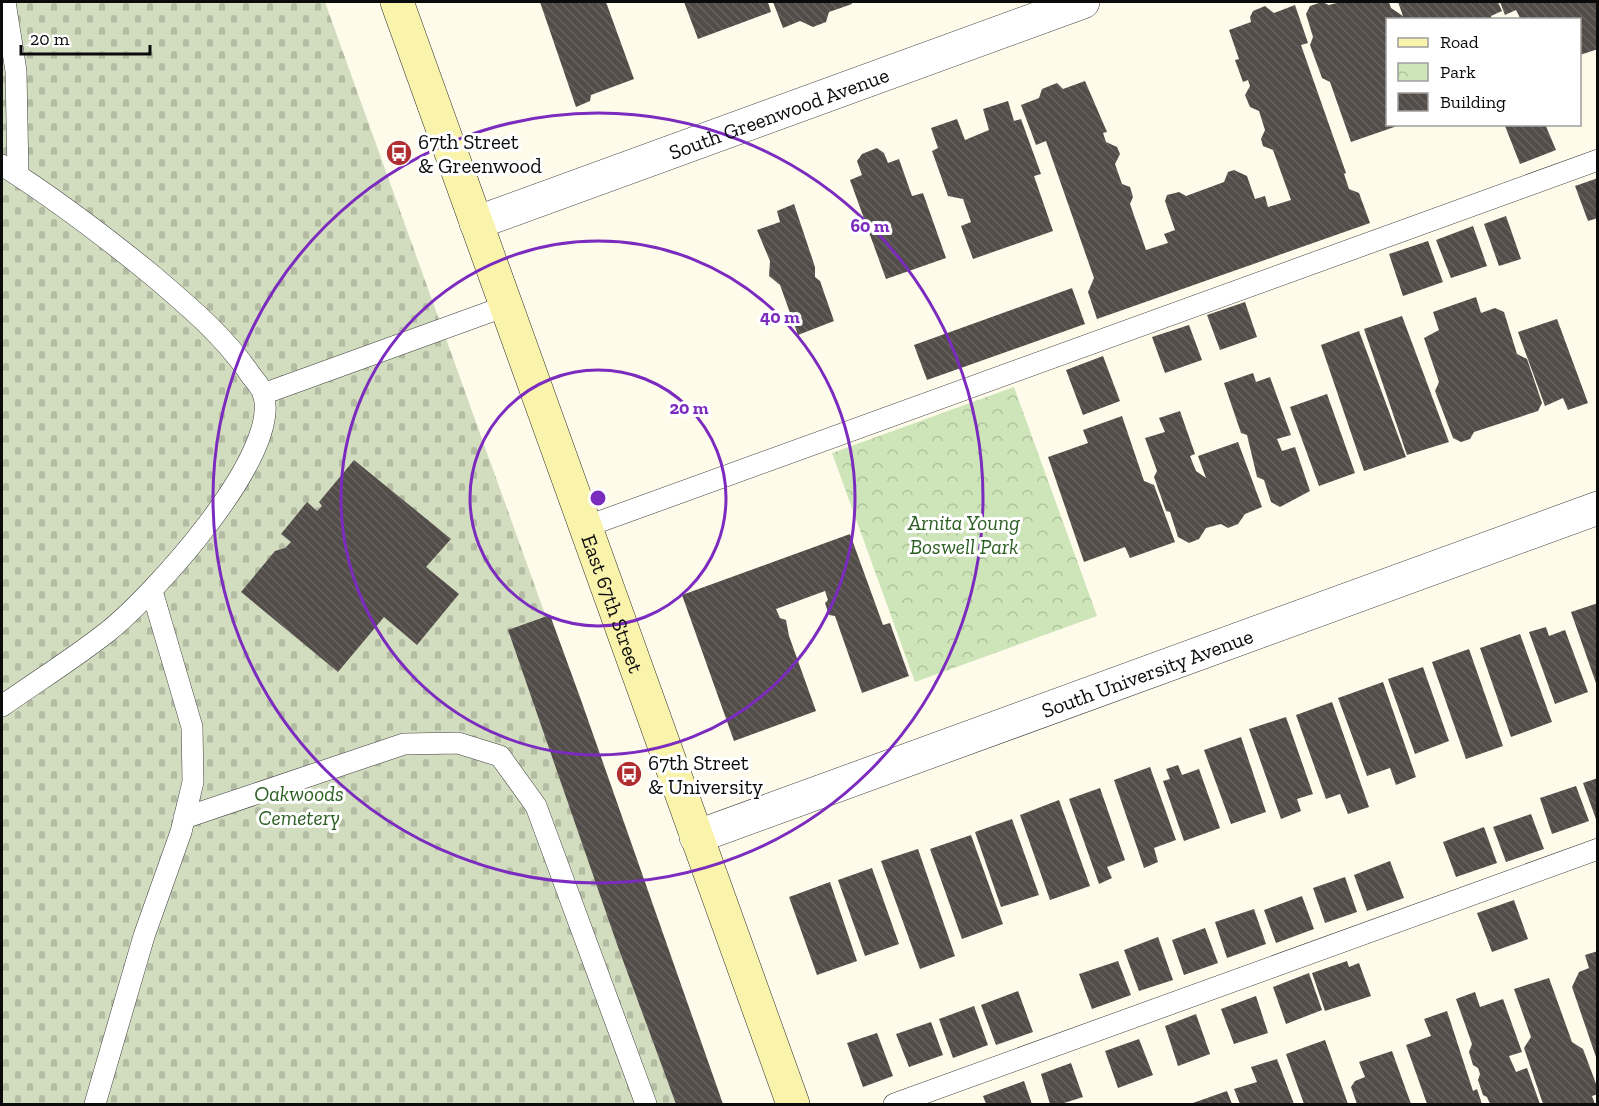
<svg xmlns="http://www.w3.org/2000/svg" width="1599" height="1106" font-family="'Zilla Slab',serif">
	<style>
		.cemetery { fill: url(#cemetery-stones) }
		.park { fill: url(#park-crowns) }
		.building { fill: url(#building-back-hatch) }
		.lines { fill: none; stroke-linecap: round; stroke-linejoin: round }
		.lane-casing { stroke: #3e3e3e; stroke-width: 22 }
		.street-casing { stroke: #3e3e3e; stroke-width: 34 }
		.secondary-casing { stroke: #2d2d2d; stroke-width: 34 }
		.lane { stroke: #fff; stroke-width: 21 }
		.street { stroke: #fff; stroke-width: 33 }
		.secondary { stroke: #f9f3ab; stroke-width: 33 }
		.ring { fill: none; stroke: #7b2cbf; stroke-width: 3 }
		.labels { text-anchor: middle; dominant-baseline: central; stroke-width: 6; stroke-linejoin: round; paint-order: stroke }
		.street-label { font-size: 21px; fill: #0b0b0b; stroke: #fff }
		.poi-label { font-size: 21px; fill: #0b0b0b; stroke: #fff; text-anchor: start }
		.park-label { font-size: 21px; font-style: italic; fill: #2b5e21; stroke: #fff }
		.centre { fill: #7b2cbf; stroke: #fff; stroke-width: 3 }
		.ring-label { font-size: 18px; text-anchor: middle; font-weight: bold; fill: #7b2cbf; stroke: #fff; stroke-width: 6; stroke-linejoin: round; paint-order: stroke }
	</style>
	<defs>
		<pattern id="cemetery-stones" width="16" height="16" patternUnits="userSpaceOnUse" patternTransform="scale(1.5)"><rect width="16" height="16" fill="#d2ddbf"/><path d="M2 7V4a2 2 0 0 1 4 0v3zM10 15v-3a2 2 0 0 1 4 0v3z" fill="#b3bca3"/></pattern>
		<pattern id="park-crowns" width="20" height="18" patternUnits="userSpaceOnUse" patternTransform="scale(1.5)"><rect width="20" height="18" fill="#cde5b8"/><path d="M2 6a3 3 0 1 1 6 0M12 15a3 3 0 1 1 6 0" fill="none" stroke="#afc39d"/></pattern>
		<pattern id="building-back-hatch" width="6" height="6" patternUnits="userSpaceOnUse" patternTransform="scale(1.5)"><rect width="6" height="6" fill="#534d49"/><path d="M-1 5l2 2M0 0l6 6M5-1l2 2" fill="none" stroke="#67625f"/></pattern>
	</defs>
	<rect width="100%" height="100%" fill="#fefbeb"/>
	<path class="cemetery" d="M2,2H325L721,1104H2Z"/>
	<path class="park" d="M1014,387L1097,616L915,682L832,453Z"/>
	<path class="building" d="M540,2H606L634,79L591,95L590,101L576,107Z
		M684,2H768L771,12L698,39Z
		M773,2H851L852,4L829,12L826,22L813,27L800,21L783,28Z
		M1322,2L1329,5L1340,2H1389L1391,8L1403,16L1398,2H1498L1502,11L1491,16L1492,20H1388V124L1400,125L1351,142L1330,82L1322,78L1310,45L1313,37L1306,14L1310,6Z
		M1500,2H1597L1598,49L1580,55V20H1521L1516,10L1505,15Z
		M1295,5L1308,43L1301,45L1346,173L1344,174L1349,189L1359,193L1370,223L1097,319L1088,292L1094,278L1046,141L1036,145L1021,105L1039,98L1042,89L1057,83L1063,89L1085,81L1107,132L1103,133L1106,142L1117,147L1120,154L1115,164L1122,184L1130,187L1133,197L1130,204L1146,250L1168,243L1164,234L1175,230L1165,201L1167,195L1179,192L1186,196L1224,182L1228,172L1234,170L1247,176L1255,199L1265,196L1268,207L1291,200L1273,150L1263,146L1261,139L1265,130L1259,111L1250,107L1245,95L1250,86L1248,80L1243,82L1235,60L1239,59L1229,30L1251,22L1250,17L1253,11L1265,6L1274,13Z
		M1008,101L1014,121L1021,119L1041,174L1034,176L1053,231L973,259L961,226L971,222L963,199L948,196L932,151L938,148L931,128L957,119L965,140L989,130L983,109Z
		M1509,124H1545L1556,150L1520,164L1505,126Z
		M877,148L884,153L888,163L899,159L912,196L923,193L946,258L886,279L850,180L862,175L857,161L862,154Z
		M1598,178V218L1588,221L1575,186Z
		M794,204L815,267V277L820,281L834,321L798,335L780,285L769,276L770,261L757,230L780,222L777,211Z
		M1506,216L1521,259L1499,266L1484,224Z
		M1473,226L1487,266L1451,278L1436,240Z
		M1428,241L1443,282L1403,296L1389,254Z
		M1072,288L1085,324L927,380L914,345Z
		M1476,297L1481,313L1495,308L1504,312L1517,354L1527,359L1542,403L1538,411L1474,432L1470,439L1461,442L1453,438L1435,391L1439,382L1424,338L1439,330L1433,312Z
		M1245,302L1257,337L1220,350L1207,315Z
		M1402,316L1449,442L1407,455L1364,329Z
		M1557,319L1588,403L1568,410L1563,398L1545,406L1518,332Z
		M1189,325L1202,360L1165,373L1152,337Z
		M1359,331L1406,457L1364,471L1321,345Z
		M1103,356L1120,401L1083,415L1066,370Z
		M1253,373L1256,382L1270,377L1291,435L1277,439L1282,451L1295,447L1310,491L1280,507L1271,502L1264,480L1257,477L1247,435L1241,433L1224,383Z
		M1327,394L1355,473L1319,486L1290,407Z
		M1180,411L1195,454L1190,456L1196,471L1206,478L1198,456L1238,442L1262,507L1245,514L1238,524L1228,528L1221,524L1206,528L1199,539L1189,543L1178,537L1170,512L1166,511L1154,477L1157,471L1145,438L1165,432L1159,418Z
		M1122,416L1144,481L1154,485L1175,542L1130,558L1125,547L1084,562L1048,457L1088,443L1083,430Z
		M354,460L451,539L426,567L459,594L417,645L384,617L338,672L241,592L275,551L285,548L291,542L281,534L307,502L317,511L322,506L319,502Z
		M850,534L883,625L890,623L909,676L862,693L835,616L829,615L825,603L828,600L825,591L776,609L780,618L786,620L789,636L816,711L734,741L682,595Z
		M1598,603V686H1597L1571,612Z
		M550,615L581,700L723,1104H676L618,947L508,630Z
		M1546,627L1549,636L1565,630L1588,692L1555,704L1529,632Z
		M1520,634L1552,722L1511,737L1480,648Z
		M1469,649L1503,746L1466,759L1432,662Z
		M1423,667L1449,741L1415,754L1388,679Z
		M1383,682L1416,777L1396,785L1390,768L1367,776L1338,698Z
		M1332,702L1369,807L1348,814L1340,794L1326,799L1296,715Z
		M1286,717L1313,794L1297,799L1301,811L1281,819L1249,729Z
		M1241,737L1266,812L1231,824L1204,750Z
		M1178,765L1182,775L1199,769L1220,828L1184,841L1163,781L1170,779L1166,769Z
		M1150,767L1176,840L1154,848L1158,862L1144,868L1114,780Z
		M1598,778V822H1597L1583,783Z
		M1576,786L1589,821L1552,834L1540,798Z
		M1100,788L1125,860L1107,867L1112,878L1099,884L1069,799Z
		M1059,800L1090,886L1050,900L1020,815Z
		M1531,814L1544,849L1506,862L1493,827Z
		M1012,819L1039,895L1001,907L975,832Z
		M1484,827L1497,863L1456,877L1443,842Z
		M971,835L1003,924L962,939L930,849Z
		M918,849L955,956L920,969L881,861Z
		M1390,861L1404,898L1367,911L1354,875Z
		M872,868L899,944L865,956L838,880Z
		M1345,877L1357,912L1325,923L1313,888Z
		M830,882L857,961L817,975L789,897Z
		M1302,896L1314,929L1276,943L1264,910Z
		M1514,900L1528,939L1492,952L1477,913Z
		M1254,909L1266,944L1227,958L1215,922Z
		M1205,928L1218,963L1184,975L1172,940Z
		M1158,937L1173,980L1139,991L1124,950Z
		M1598,951V1060H1597L1572,987L1579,972L1589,968L1585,955Z
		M1118,961L1131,995L1092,1009L1079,974Z
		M1347,961L1349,967L1359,963L1371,996L1325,1011L1312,973Z
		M1309,973L1322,1010L1286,1024L1273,987Z
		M1549,978L1572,1042L1583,1049L1598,1089V1094L1592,1096L1595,1104H1543L1524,1048L1531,1037L1514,989Z
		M1018,991L1033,1032L996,1045L981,1005Z
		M1475,992L1480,1007L1503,999L1522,1052L1509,1056L1516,1072L1527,1068L1540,1104H1490L1487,1097L1483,1095L1478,1080L1480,1074L1478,1068L1473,1065L1469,1052L1472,1044L1456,999Z
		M1256,996L1268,1033L1234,1044L1221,1009Z
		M974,1006L988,1045L953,1058L939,1019Z
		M1447,1011L1473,1091L1477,1089L1482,1104H1427L1406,1045L1431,1036L1424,1019Z
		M1196,1014L1210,1054L1178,1066L1165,1026Z
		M931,1022L943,1055L909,1067L896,1034Z
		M877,1033L893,1076L863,1087L847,1043Z
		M1139,1039L1153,1075L1118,1088L1105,1051Z
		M1325,1040L1348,1104H1304L1286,1054Z
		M1392,1051L1411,1104H1357L1351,1087L1355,1081L1365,1077L1359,1062Z
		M1277,1059L1294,1104H1240L1234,1089L1257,1082L1251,1067Z
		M1071,1063L1083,1097L1061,1104H1050L1041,1074Z
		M1024,1081L1032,1104H986L983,1096Z
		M1227,1091L1232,1104H1190Z"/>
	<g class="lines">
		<g class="lane-casing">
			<path id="lane" d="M5,2L16,71L18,175
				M2,165C54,198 103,235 152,275C187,305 221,333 248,371C252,378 261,386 263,393C284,453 151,598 106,633C73,659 36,682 2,706
				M263,394L506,306
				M585,527L1598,160
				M184,818L404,744L458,743L500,756L536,806L646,1104
				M95,1104L144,936L181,832L193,782L192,727L152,591
				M894,1104L1598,849"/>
		</g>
		<g class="street-casing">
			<g id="street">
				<path id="s1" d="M476,223L1083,2"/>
				<path id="s2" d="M696,837L1598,508"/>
			</g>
		</g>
		<g class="secondary-casing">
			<g id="secondary">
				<path id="s3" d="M397,2L793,1104"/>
			</g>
		</g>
		<use href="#lane" class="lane"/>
		<use href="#street" class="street"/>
		<use href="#secondary" class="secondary"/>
	</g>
	<g class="ring">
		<circle cx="598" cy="498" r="128"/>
		<circle cx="598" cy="498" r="257"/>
		<circle cx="598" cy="498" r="385"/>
	</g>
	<defs>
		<g id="bus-disc" transform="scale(1.35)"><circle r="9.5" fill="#b02e2f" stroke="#fff"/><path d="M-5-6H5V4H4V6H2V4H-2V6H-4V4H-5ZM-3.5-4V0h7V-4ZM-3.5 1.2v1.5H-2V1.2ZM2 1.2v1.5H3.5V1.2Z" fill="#fff"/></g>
	</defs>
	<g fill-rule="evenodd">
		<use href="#bus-disc" x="399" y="153"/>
		<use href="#bus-disc" x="629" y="774"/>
	</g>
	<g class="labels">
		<g class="street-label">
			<text stroke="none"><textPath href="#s1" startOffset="322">South Greenwood Avenue</textPath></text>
			<text stroke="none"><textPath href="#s3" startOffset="639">East 67th Street</textPath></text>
			<text stroke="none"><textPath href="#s2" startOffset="480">South University Avenue</textPath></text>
		</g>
		<g class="poi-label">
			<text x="418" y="141">67th Street<tspan x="418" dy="24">&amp; Greenwood</tspan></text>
			<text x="648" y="762">67th Street<tspan x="648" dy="24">&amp; University</tspan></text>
		</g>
		<g class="park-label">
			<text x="964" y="522">Arnita Young<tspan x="964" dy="24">Boswell Park</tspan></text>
			<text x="299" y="793">Oakwoods<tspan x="299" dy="24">Cemetery</tspan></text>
		</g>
	</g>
	<circle cx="598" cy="498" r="9" class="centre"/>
	<g class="ring-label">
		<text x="870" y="232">60 m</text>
		<text x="780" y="323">40 m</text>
		<text x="689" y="414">20 m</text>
	</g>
	<rect width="1599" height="1106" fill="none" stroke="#0b0b0b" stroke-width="6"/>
	<rect x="1386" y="18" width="195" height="108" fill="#ffffff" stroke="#9d9d9d" stroke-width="1.5"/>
	<rect x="1398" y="38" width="30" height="9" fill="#f9f3ab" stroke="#9d9d9d" stroke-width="1.5"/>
	<text x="1440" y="48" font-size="18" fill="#0b0b0b">Road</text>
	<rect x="1398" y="63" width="30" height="18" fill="url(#park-crowns)" stroke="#9d9d9d" stroke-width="1.5"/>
	<text x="1440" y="78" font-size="18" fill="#0b0b0b">Park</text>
	<rect x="1398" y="93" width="30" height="18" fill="url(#building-back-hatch)" stroke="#9d9d9d" stroke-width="1.5"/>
	<text x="1440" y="108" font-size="18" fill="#0b0b0b">Building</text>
	<path d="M21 45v9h129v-9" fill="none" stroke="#0b0b0b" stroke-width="3"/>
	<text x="30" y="45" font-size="18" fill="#0b0b0b" stroke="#ffffff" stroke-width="4.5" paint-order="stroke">20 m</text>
</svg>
